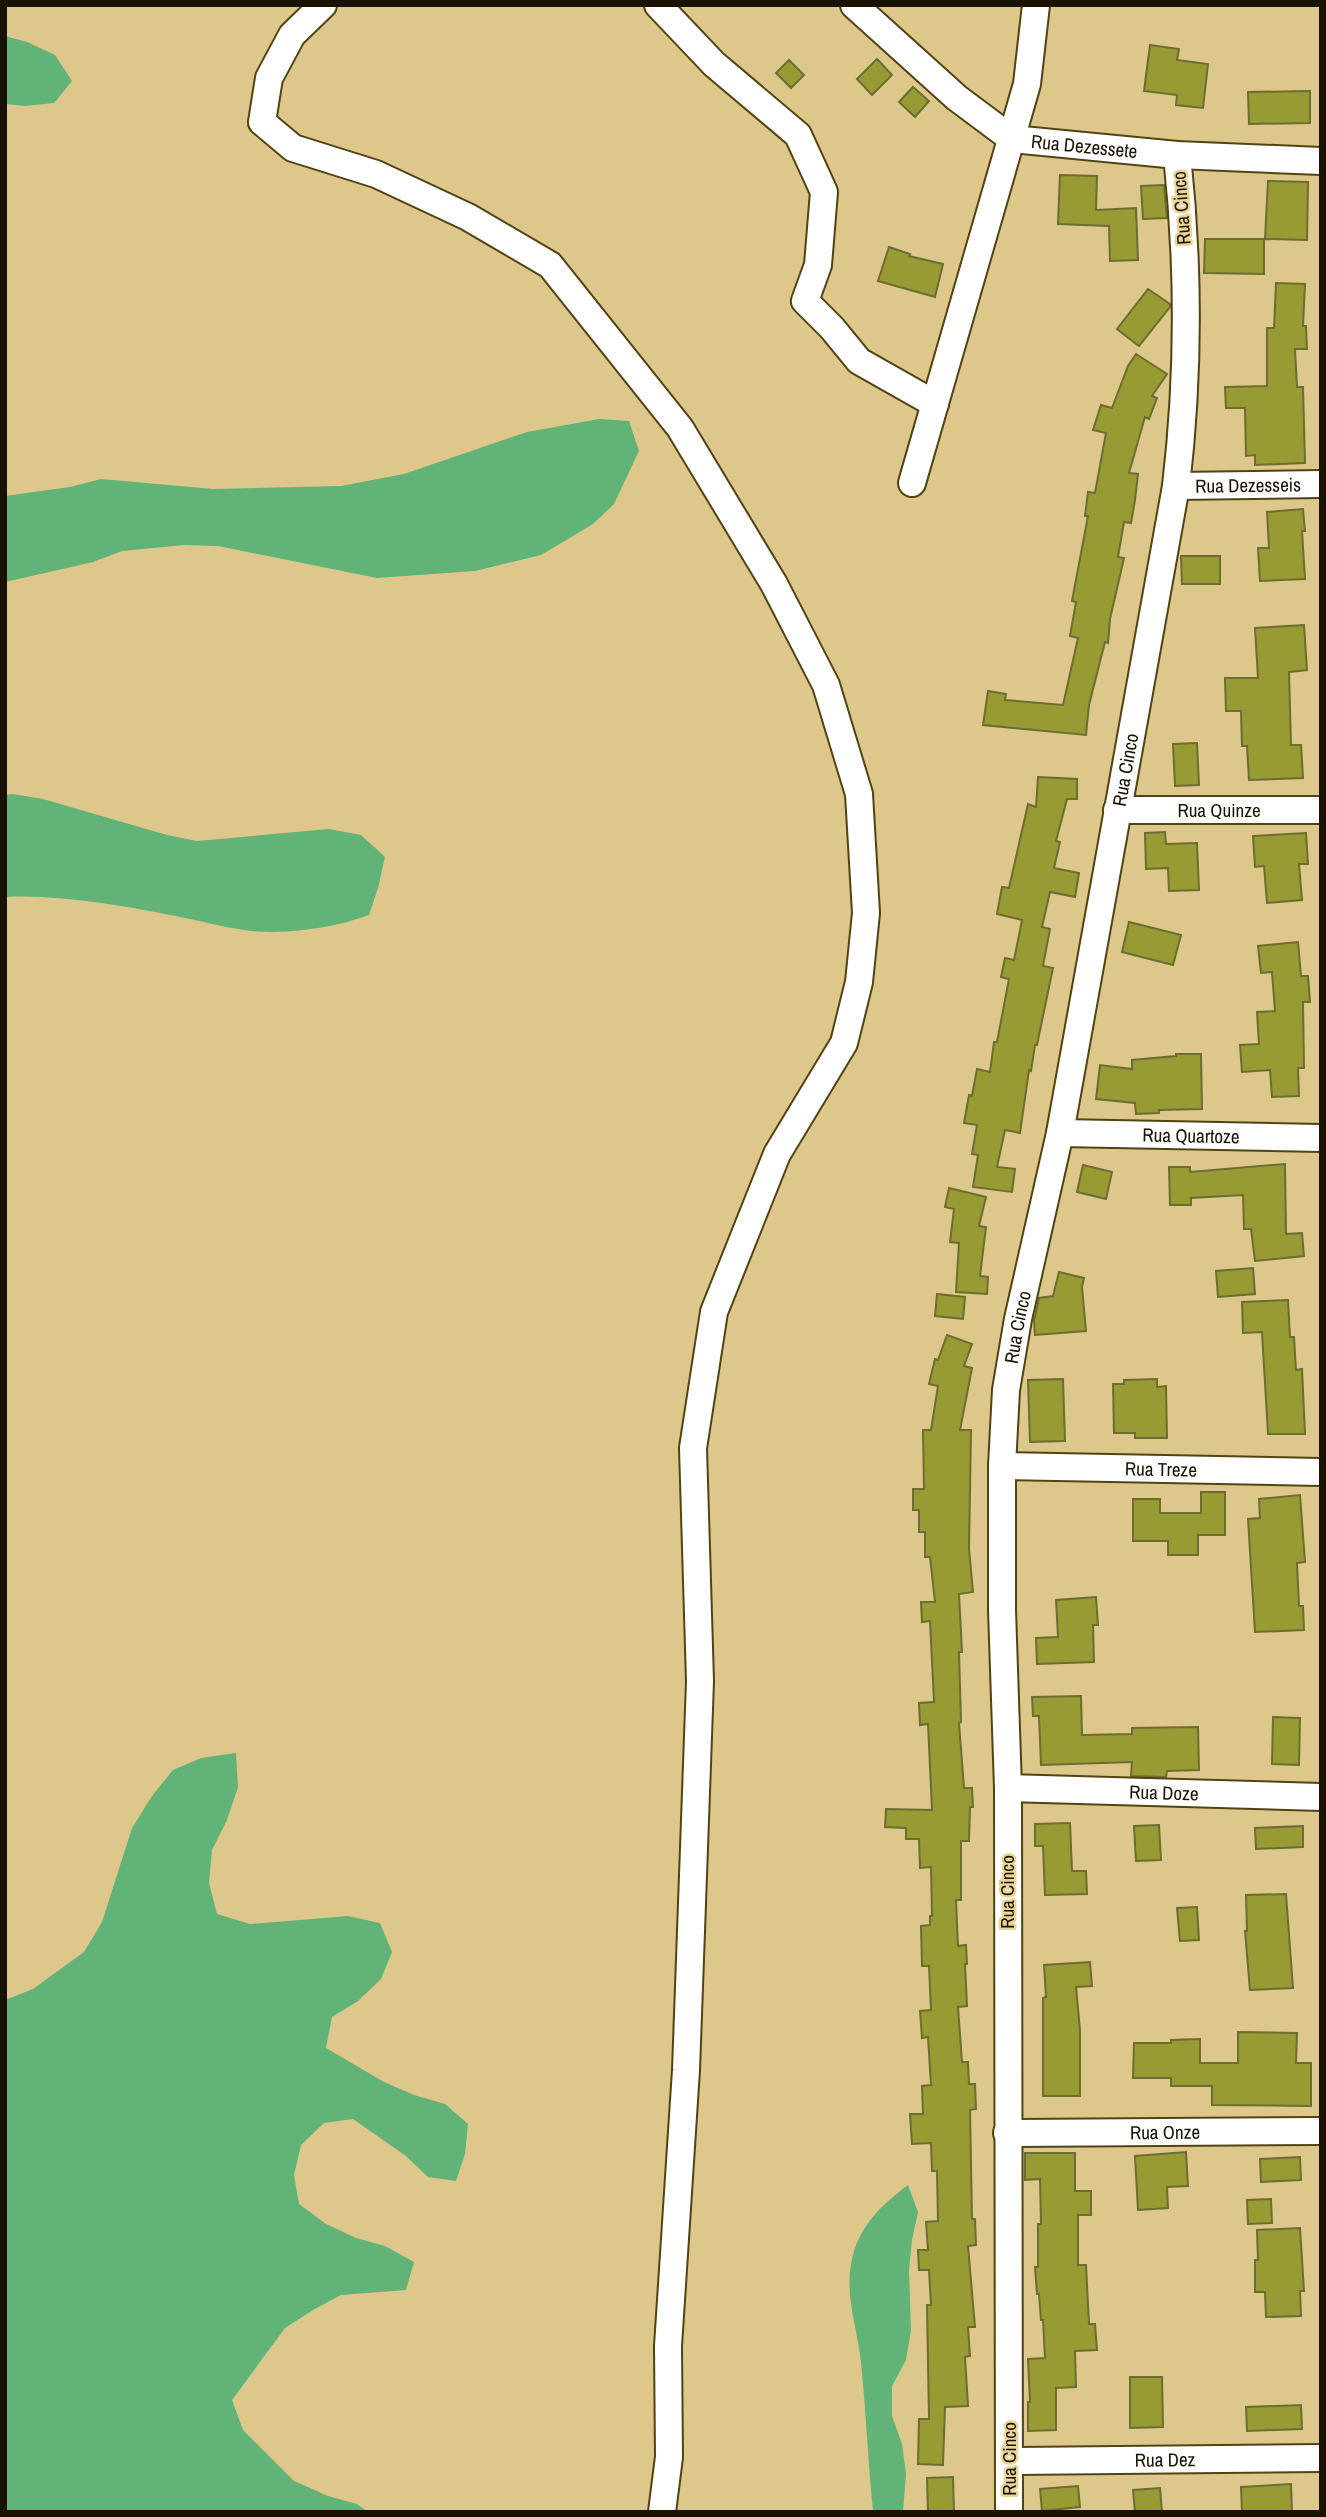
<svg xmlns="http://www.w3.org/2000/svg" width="1326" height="2517" font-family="'Archivo Narrow',sans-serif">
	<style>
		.green { fill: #62b377 }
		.building { fill: #989b34; stroke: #6b6d31; stroke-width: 2 }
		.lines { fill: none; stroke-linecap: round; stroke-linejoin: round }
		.minor-casing { stroke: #524315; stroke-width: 30 }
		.minor { stroke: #fff; stroke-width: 26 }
		.labels { text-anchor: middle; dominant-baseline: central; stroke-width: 5; stroke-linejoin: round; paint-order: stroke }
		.street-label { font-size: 19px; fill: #1a1200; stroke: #ead497 }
	</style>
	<rect width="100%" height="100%" fill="#ddc78b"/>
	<path class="green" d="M5,36L27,42L55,55L72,81L54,103L25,106L5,104Z
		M599,419L629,421L639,451L614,504L593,524L541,555L475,571L377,578L218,546L184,545L122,551L93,562L5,582V496L70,487L101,479L213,489L341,486L404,474L527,432Z
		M12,794L43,799L167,835L197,841L329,829L361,835L385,857L378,888L369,915C339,926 307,931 275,932C245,933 214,924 185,918C131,907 60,894 5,897V795Z
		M236,1753L238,1787L227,1820L212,1850L209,1883L217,1914L250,1924L348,1916L380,1923L392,1952L381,1979L358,2001L332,2017L326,2048L384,2082L414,2095L445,2104L468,2124L465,2154L456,2181L428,2177L406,2156L353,2119L324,2123L301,2145L294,2175L299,2204L326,2224L356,2238L385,2246L414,2262L406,2290L341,2295L313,2310L285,2328L232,2400L243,2430L294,2481L328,2496L357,2504L368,2512H5V2000L33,1989L84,1952L102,1922L132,1828L152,1796L173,1770L201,1758Z
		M908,2185L918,2212L912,2240L909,2270L911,2330L906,2360L892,2386V2416L902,2444L906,2474L903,2512H873C868,2462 866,2412 861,2362C857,2325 843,2292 853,2255C861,2224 883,2204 908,2185Z"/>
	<path class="building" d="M1150,45L1179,49L1177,60L1208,64L1203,108L1176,105L1177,95L1144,91Z
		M877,59L892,75L872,95L857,79Z
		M789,60L804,75L791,88L776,73Z
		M913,87L929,101L915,117L899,102Z
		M1310,91V123L1249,124L1248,92Z
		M1060,175L1097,176L1096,210L1136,208L1138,260L1110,261L1109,226L1058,224Z
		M1268,181L1308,182L1307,240L1265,239Z
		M1164,185L1167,218L1143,219L1141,186Z
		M1205,239H1264V274L1204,273Z
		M889,247L910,254L909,256L943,264L935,297L878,281Z
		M1276,283L1305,284L1303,326H1306L1307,349H1295L1297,387H1303L1305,463L1255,465V455L1246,456L1245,408H1226L1225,387L1267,386V328H1274Z
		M1148,289L1170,304V307L1139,346L1117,329Z
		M1136,354L1167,374L1152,396L1157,398L1149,419L1145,417L1129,473L1138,474L1135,500L1131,523L1124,522L1118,557L1124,558L1110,619L1108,643L1105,642L1089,705L1086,735L983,725L988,691L1006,694L1005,700L1063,705L1078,638L1070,636L1076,602L1072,601L1088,516H1085L1088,492L1095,493L1106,433L1093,430L1101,405L1112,408L1128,366Z
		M1303,509L1305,531H1302L1305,579L1260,581L1258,548H1269L1267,512Z
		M1181,556H1220V584H1182Z
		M1304,625L1307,670L1289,672L1291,745H1301L1303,778L1249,780L1247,746H1242L1241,711H1226L1225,678H1258L1255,628Z
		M1197,743L1199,785L1175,786L1173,744Z
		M1038,777L1077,779V799H1067L1056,841L1060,842L1054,868L1079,873L1075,897L1050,892L1042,927L1050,929L1043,966L1053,968L1049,987L1037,1045H1035L1031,1071L1029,1070L1020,1133L1005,1130L997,1167L1015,1169L1012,1192L973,1187L978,1155L972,1154L977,1125L964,1123L969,1095L972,1096L977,1069L990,1072L994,1042H997L1009,979L1001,977L1005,958L1014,960L1022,920L997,914L1002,887L1009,888L1028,804L1036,807Z
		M1165,832L1166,844L1197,843L1199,890L1169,891L1168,868L1146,869L1145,833Z
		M1306,833L1308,864H1299L1302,900L1267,903L1264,866L1255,867L1253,836Z
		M1129,922L1181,935L1173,965L1122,952Z
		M1298,942L1301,976H1308L1310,1002H1303L1304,1068H1298L1299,1096L1272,1097L1270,1070L1242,1072L1240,1045L1259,1044L1257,1012L1275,1011L1272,972L1261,973L1258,946Z
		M1176,1054H1201L1202,1109L1159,1110V1113L1136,1114L1135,1103L1096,1099L1100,1065L1132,1069V1060L1176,1056Z
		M1285,1164L1286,1234L1302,1233L1304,1256L1255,1261L1251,1229H1244L1243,1195L1191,1198V1205H1170L1169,1167H1190V1172Z
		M1083,1165L1112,1172L1106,1199L1077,1192Z
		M949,1188L986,1197L979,1226L986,1227L980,1276L988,1277L987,1294L956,1292L959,1243L950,1242L954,1209L945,1207Z
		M1253,1268L1255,1294L1218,1297L1216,1271Z
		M1059,1272L1084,1278L1082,1287L1086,1331L1035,1335L1034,1321L1039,1298L1053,1296Z
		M937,1294L965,1297L963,1319L935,1316Z
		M1288,1300L1290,1337H1294L1296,1370L1302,1369L1305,1434H1268L1262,1332L1243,1333L1242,1302Z
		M947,1335L972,1344L964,1366L972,1368L960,1430H971L969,1549L973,1592L959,1594L962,1652H959L961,1722L959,1723L964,1788H972L973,1807H970L969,1841H961V1900H956L958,1946L966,1945L967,1964H965L967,2006L958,2007L962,2062H968L969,2084H975L976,2109L970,2110L972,2219H975L976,2245L968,2246L975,2327H968L970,2356L965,2357L968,2406L945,2407L943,2465L918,2464L919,2419H929L927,2305H931L929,2270H919L918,2250H928L926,2222L938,2221L937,2171H932L931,2143L912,2144L910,2114H923L922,2086L931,2085L928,2037L922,2038L920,2011L931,2010L929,1966H922L921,1926L930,1925V1916H932L931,1867L920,1868L919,1839H906V1828L885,1827L886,1809L932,1810L928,1724L920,1725L919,1703L934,1702L930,1621L922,1622L921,1602H935L930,1557H925V1532H919V1510H913V1489H924L923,1430H931L938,1386L929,1384L935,1359L938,1360Z
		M1063,1379L1065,1441L1030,1442L1028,1380Z
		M1157,1379V1387L1166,1386L1167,1438H1135V1433H1114L1113,1384H1124V1380Z
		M1201,1492H1225V1535H1198V1555H1168V1541H1133V1499H1160V1513H1201Z
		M1300,1495L1305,1562L1297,1563L1299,1606H1303L1304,1630L1255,1632L1248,1519L1260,1518L1259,1499Z
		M1096,1597L1098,1625H1093L1094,1662L1037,1664L1036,1638L1058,1637L1056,1600Z
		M1081,1696L1082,1735L1132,1734V1728L1198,1727L1199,1770L1167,1771L1166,1777L1131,1776L1132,1762L1041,1765L1039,1716H1033L1032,1697Z
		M1273,1717L1300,1718L1299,1765L1272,1764Z
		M1070,1823L1072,1871H1086L1087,1894L1045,1895L1043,1846H1035V1824Z
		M1159,1825L1161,1860L1136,1861L1134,1826Z
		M1303,1826V1847L1256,1849L1255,1828Z
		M1286,1894L1293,1988L1250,1990L1245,1931H1247L1246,1895Z
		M1197,1907L1199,1940L1180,1941L1177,1908Z
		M1090,1962L1092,1986L1076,1987L1080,2030V2096H1043V1998L1046,1997L1044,1965Z
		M1238,2032L1297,2033L1296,2063H1311V2106L1212,2105V2086H1171V2078H1133L1134,2043H1171V2040L1200,2039V2063H1238Z
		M1186,2152L1188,2186L1167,2187L1168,2208L1138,2210L1135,2156Z
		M1025,2153H1075V2191H1091V2215H1078V2265H1086L1089,2324H1095L1097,2350L1075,2351L1076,2387L1056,2388V2430L1028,2431V2402H1030L1028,2359L1045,2358L1043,2320H1041L1039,2294H1037L1035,2267H1038V2224H1041L1040,2179L1025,2180Z
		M1300,2157L1301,2180L1261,2182L1260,2159Z
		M1271,2199L1272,2223L1248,2224L1247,2200Z
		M1300,2228L1304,2291H1300L1301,2316L1266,2317L1265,2292H1255V2260H1258L1257,2230Z
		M1130,2377H1162L1163,2427L1130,2428Z
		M1301,2405L1302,2429L1247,2431L1246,2407Z
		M953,2477L954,2512H928L927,2478Z
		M1291,2484L1292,2512H1242L1241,2487Z
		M1078,2486L1080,2507L1042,2511L1040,2489Z
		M1160,2488L1162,2512H1135L1133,2490Z"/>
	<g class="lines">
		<g class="minor-casing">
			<g id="minor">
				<path d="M323,5L292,35L269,78L262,122L293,148L376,174L468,217L550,265L680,428L774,584L826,685L859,794L866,913L859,982L844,1043L777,1154L714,1312L693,1448L700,1681L686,2070L668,2346L669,2457L662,2512"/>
				<path d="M658,5L714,64L798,135L824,192L818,265L805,301L832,328L859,361L935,404"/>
				<path id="s1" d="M854,5L957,98L1012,139L1177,155L1321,161"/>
				<path d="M912,483L1027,84L1036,5"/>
				<path id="s2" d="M1176,486L1321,484"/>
				<path id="s3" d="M1117,810H1321"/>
				<path id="s4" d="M1060,1133L1321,1138"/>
				<path id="s5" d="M1002,1466L1321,1472"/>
				<path id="s6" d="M1008,1788L1321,1797"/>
				<path id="s7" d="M1007,2133L1321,2131"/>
				<path id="s8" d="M1009,2461L1321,2458"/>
				<path id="s9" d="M1009,2512L1008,1788L1002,1610V1466L1006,1390L1018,1319L1060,1133L1176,486C1189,376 1189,266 1177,155"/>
			</g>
		</g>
		<use href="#minor" class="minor"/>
	</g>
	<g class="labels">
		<g class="street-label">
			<text stroke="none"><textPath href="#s1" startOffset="280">Rua Dezessete</textPath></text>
			<text transform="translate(1181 208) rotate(-94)">Rua Cinco</text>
			<text stroke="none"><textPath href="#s2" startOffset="72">Rua Dezesseis</textPath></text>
			<text stroke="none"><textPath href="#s9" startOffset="1754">Rua Cinco</textPath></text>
			<text stroke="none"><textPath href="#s3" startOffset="102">Rua Quinze</textPath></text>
			<text stroke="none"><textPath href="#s4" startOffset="131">Rua Quartoze</textPath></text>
			<text stroke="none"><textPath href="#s9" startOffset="1186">Rua Cinco</textPath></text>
			<text stroke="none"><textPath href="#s5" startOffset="159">Rua Treze</textPath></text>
			<text stroke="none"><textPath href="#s6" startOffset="156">Rua Doze</textPath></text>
			<text transform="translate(1007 1892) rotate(-90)">Rua Cinco</text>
			<text stroke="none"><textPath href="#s7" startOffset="158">Rua Onze</textPath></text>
			<text transform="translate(1009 2459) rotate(-90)">Rua Cinco</text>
			<text stroke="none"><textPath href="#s8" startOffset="156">Rua Dez</textPath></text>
		</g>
	</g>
	<rect width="1326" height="2517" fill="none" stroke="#1a1200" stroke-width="14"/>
</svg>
